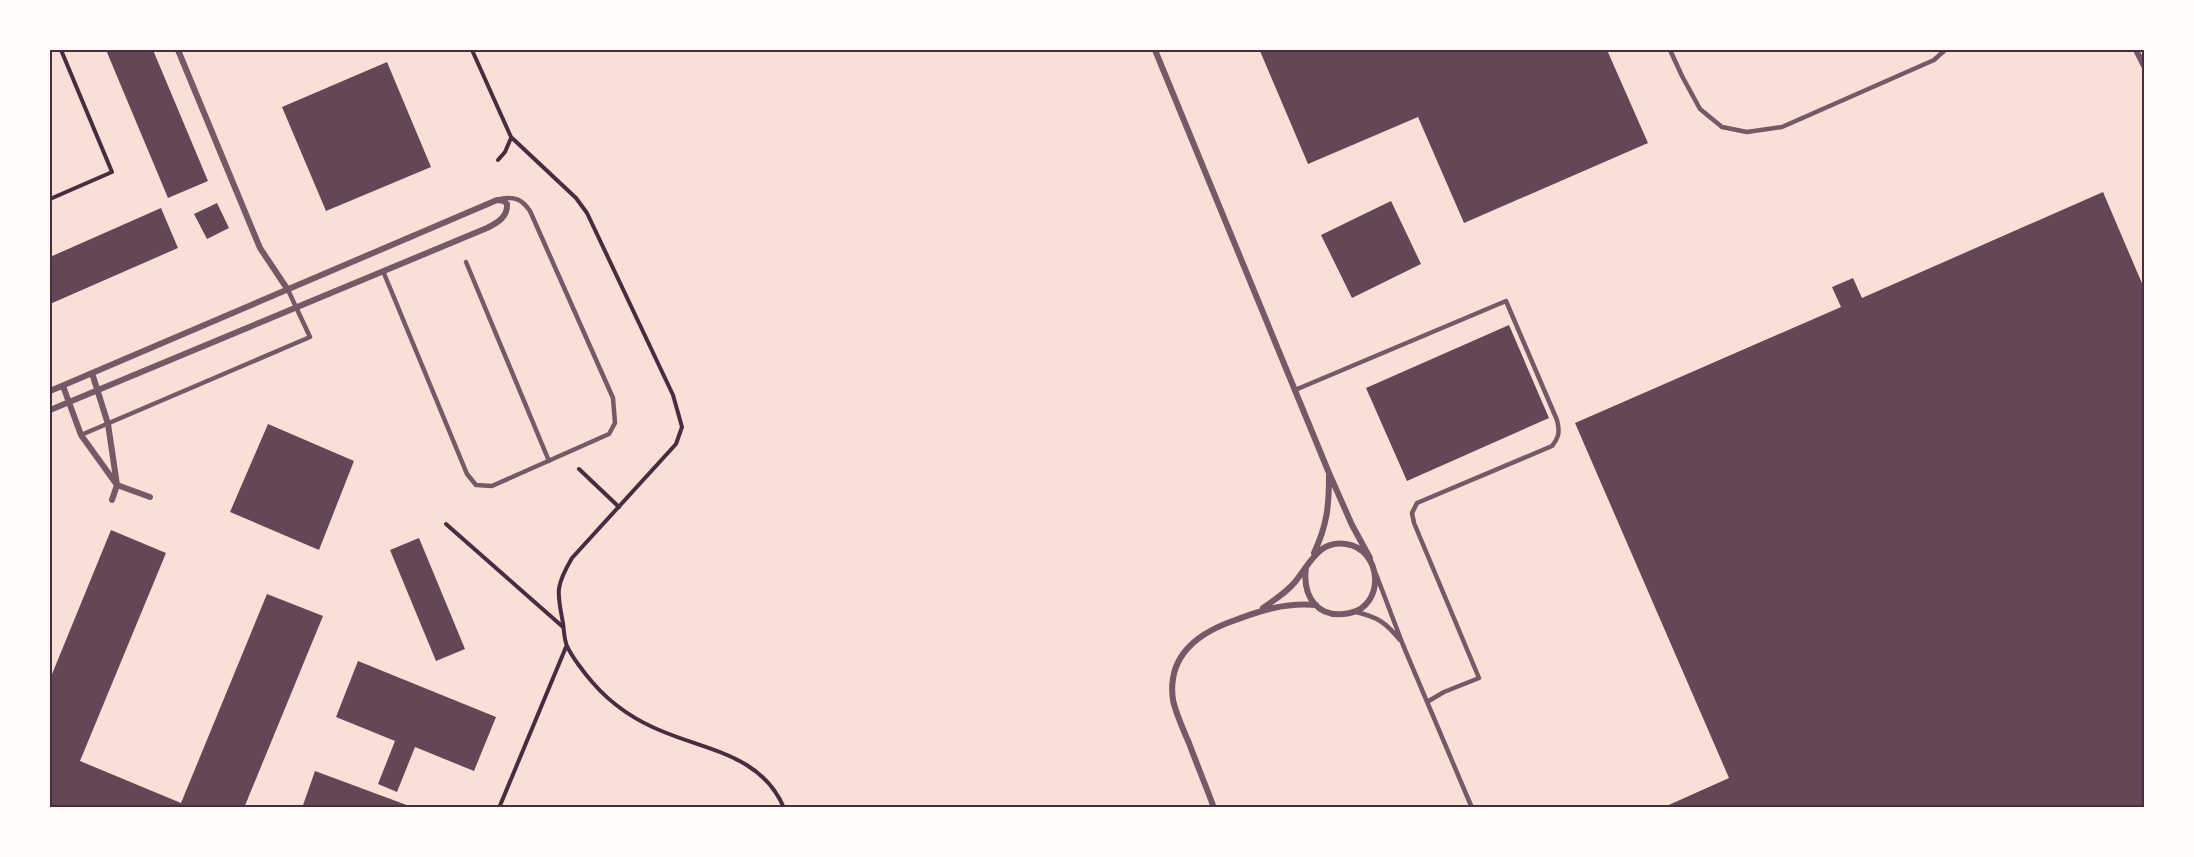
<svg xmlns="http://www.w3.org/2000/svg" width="2194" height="857" font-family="Karla,sans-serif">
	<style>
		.building { fill: #644757 }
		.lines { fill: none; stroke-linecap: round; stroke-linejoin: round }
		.path { stroke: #4a2c40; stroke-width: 4 }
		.service { stroke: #755966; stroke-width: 4.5 }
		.minor { stroke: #755966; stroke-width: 6 }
		.neatline { fill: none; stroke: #4a2c40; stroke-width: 2 }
	</style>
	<rect width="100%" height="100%" fill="#f7e1d7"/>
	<path class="building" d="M106,50H153L208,181L168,198Z
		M1263,50H1607L1648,143L1464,223L1418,117L1308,164L1260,51Z
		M387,62L431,167L326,211L282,107Z
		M2103,192L2144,288V808H1662L1729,778L1575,423L1841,307L1832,287L1853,278L1862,298Z
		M1391,201L1421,264L1352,298L1321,235Z
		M217,203L229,228L207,239L194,214Z
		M161,208L178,248L50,304V257Z
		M1509,325L1549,418L1407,481L1366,388Z
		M268,424L354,461L319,550L230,512Z
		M111,530L166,553L80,761L181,803L267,594L323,616L244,808H50V679Z
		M419,538L465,649L436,661L390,550Z
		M358,661L496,717L474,771L415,747L397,792L378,784L395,741L336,717Z
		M315,771L412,807V808H302Z"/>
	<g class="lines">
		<path class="path" d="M472,50L511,137L576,198L587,213L673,395L682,427L676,444L572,558C555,587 557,592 563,623C564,630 564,639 567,646C572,657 585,674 593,683C613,706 636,721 664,732C710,751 762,756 784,808
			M498,160L505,152L511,138
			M50,199L112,172L61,50
			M579,469L619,507
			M446,524L563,627
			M499,808L566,647"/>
		<path class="service" d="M1670,50L1682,76L1700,109L1722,127L1747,132L1782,127L1934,60L1945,50
			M466,262L549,461
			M383,271L467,474L476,485L492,486L609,434L615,423L613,398L530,211C522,199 514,196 500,199
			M1295,390L1506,301L1557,420C1560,432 1559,437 1552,446L1417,503L1412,513L1414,523L1479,678L1444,692L1427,702
			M81,435L310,337L288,290
			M1376,574L1403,645L1472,808
			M1356,612C1378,617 1386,623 1400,640"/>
		<path class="minor" d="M178,50L260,248L288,290
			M1155,50L1329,473L1352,525L1370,558
			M2136,50L2144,66
			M92,373L108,424L117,485L112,500
			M63,386L81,435L117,485L150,497
			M50,391L497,200L504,201L507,204C508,217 497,223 487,228L50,410
			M1314,553C1327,525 1329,507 1329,476
			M1263,608C1274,600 1286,593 1295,582C1310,564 1318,540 1346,544C1382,549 1386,605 1350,613C1318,620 1302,597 1306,567
			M1214,808C1206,786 1197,765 1189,743C1183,729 1176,714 1173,700C1167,658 1195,635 1230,622C1259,611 1285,602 1316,605"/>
	</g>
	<rect width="2194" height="857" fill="none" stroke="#fffaf5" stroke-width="102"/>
	<rect x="51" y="51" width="2092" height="755" class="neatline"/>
</svg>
